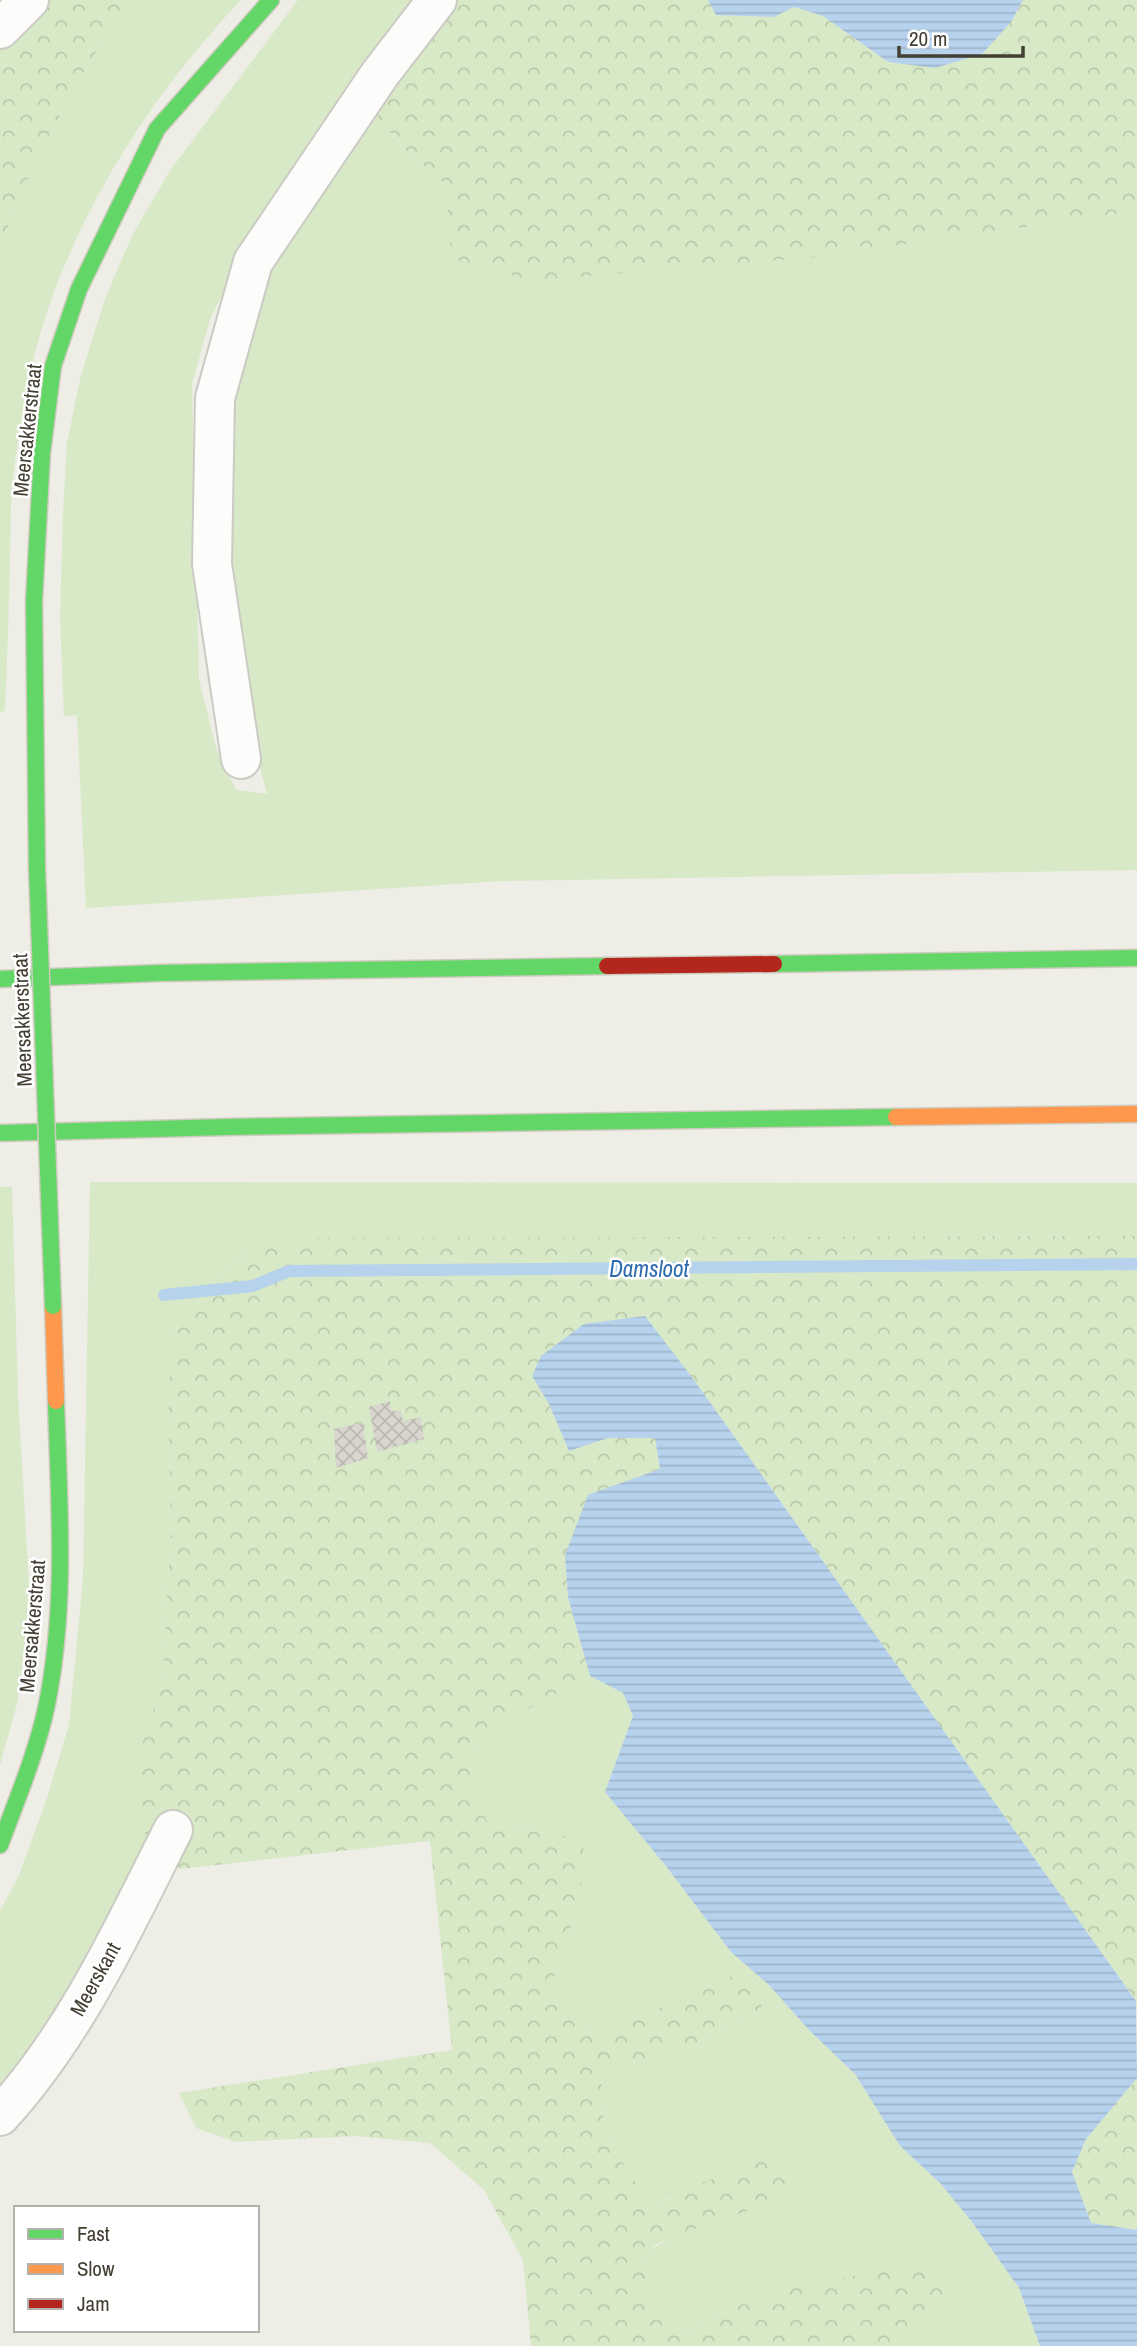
<svg xmlns="http://www.w3.org/2000/svg" width="1137" height="2346" font-family="'Archivo Narrow',sans-serif">
	<style>
		.grass { fill: #d7e9c6 }
		.forest { fill: url(#forest-crowns) }
		.water { fill: url(#water-rules) }
		.lines { fill: none; stroke-linecap: round; stroke-linejoin: round }
		.stream { stroke: #b6d2ec; stroke-width: 12 }
		.building { fill: url(#building-cross-hatch) }
		.street-casing { stroke: #cccac4; stroke-width: 42 }
		.fast-casing { stroke: #cecbbd; stroke-width: 19 }
		.slow-casing { stroke: #cecbbd; stroke-width: 19 }
		.jam-casing { stroke: #cecbbd; stroke-width: 19 }
		.street { stroke: #fcfcfb; stroke-width: 38 }
		.fast { stroke: #63d668; stroke-width: 16 }
		.slow { stroke: #ff974d; stroke-width: 16 }
		.jam { stroke: #b3261e; stroke-width: 16 }
		.fast-bridge-casing { stroke: #cecbbd; stroke-width: 19; stroke-linecap: butt }
		.fast-bridge { stroke: #63d668; stroke-width: 16 }
		.labels { text-anchor: middle; dominant-baseline: central; stroke-width: 5; stroke-linejoin: round; paint-order: stroke }
		.street-label { font-size: 21px; fill: #433f33; stroke: #fff }
		.water-label { font-size: 23px; font-style: italic; fill: #2e6aae; stroke: #fff }
	</style>
	<defs>
		<pattern id="forest-crowns" width="20" height="18" patternUnits="userSpaceOnUse" patternTransform="scale(1.75)"><rect width="20" height="18" fill="#d7e9c6"/><path d="M2 6a3 3 0 1 1 6 0M12 15a3 3 0 1 1 6 0" fill="none" stroke="#bac9ab"/></pattern>
		<pattern id="water-rules" width="6" height="5" patternUnits="userSpaceOnUse" patternTransform="scale(1.75)"><rect width="6" height="5" fill="#b6d2ec"/><path d="M0 2.5h6" fill="none" stroke="#9eb5cb"/></pattern>
		<pattern id="building-cross-hatch" width="8" height="8" patternUnits="userSpaceOnUse" patternTransform="scale(1.75)"><rect width="8" height="8" fill="#d8d6cf"/><path d="M0 0l8 8M0 8l8-8" fill="none" stroke="#bbb9b2"/></pattern>
	</defs>
	<rect width="100%" height="100%" fill="#eeede6"/>
	<path class="grass" d="M130,0H241C157,89 86,196 47,312C29,365 20,424 13,478C10,504 11,532 10,558C9,609 7,660 5,711L0,712V248C32,160 77,77 130,0Z
		M298,0H418L322,123L264,216L210,319L192,384L199,679L216,748L236,790L267,794L243,703L229,573L222,425L272,259L370,107L404,149L453,191L443,230L816,257L1137,211V870L503,881L86,908L77,715L64,716L60,619L63,513L67,443L81,375L106,296L132,236L169,172Z
		M90,1182L1137,1183V1236L437,1239L248,1251L212,1285L175,1327L168,1393L171,1528L162,1684L138,1754L155,1845L85,1979L0,2099V1911L19,1875L46,1801L69,1725L83,1579Z
		M0,1187H12L18,1395L30,1602L18,1700L0,1765Z
		M590,1676L623,1693L633,1716L605,1792L665,1865L731,1952L769,1985L809,2030L855,2074L900,2146L941,2184L972,2222L1019,2288L1040,2346H898L915,2335L735,2305L678,2336L655,2311L646,2277L644,2255C678,2227 735,2214 777,2202L667,2197L651,2206L627,2171L603,2118L601,2072L685,2048L759,2013L769,1985L665,2006L595,2033L558,2007L554,1977L580,1901L546,1833L488,1825L471,1792L476,1746L534,1705Z"/>
	<path class="forest" d="M47,0H130C77,77 32,160 0,248V44Z
		M454,0H708L716,15L774,17L794,6L823,16L888,62L1011,22L1023,0H1137V211L816,257L538,280L462,267L443,230L453,191L404,149L370,107Z
		M1137,1236V2009L1136,2001L694,1380L532,1375L549,1404L569,1451L608,1438H655L660,1469L568,1597L590,1676L534,1705L476,1746L471,1792L489,1825L584,1839L580,1901L554,1977L558,2007L595,2033L665,2006L742,1972L769,1985L759,2013L685,2048L601,2072L603,2118L627,2171L651,2205L768,2155L799,2173L777,2202L721,2219L658,2243L644,2255L646,2277L655,2311L679,2336L735,2305L805,2283L916,2267L945,2293L915,2335L898,2346H531L523,2260L484,2190L430,2143L356,2136L236,2142L196,2128L179,2093L452,2050L430,1841L180,1869L143,1832L138,1754L162,1684L171,1528L168,1393L175,1327L212,1285L249,1251L305,1238Z
		M1137,2078V2230L1091,2223L1072,2172L1086,2139Z"/>
	<path class="water" d="M708,0H1023L1011,22L982,54L935,68L888,62L823,16L794,7L774,17L716,15Z
		M645,1316L694,1380L1136,2001L1137,2078L1086,2139L1072,2172L1091,2223L1137,2230V2346H1040L1019,2288L972,2222L941,2184L900,2146L855,2074L809,2030L769,1985L731,1952L665,1865L605,1792L633,1716L623,1693L590,1676L568,1597L565,1555L588,1495L660,1469L655,1438H608L569,1451L549,1404L532,1376L541,1356L584,1324Z"/>
	<g class="lines">
		<path class="stream" d="M164,1295L253,1286L289,1271L1137,1264"/>
	</g>
	<path class="building" d="M390,1401L391,1411H401L403,1421L421,1417L424,1439L377,1452L369,1407Z
		M363,1423L368,1458L336,1468L334,1429Z"/>
	<g class="lines">
		<g class="street-casing">
			<path id="street" d="M0,29L29,0
				M241,759L212,564L215,398L253,262L380,74L437,0
				M0,2116C76,2033 123,1929 173,1830"/>
		</g>
		<g class="fast-casing">
			<path id="fast" d="M37,868L34,601L42,453L53,366L79,289L157,129L271,0
				M774,964L1137,958
				M0,979L160,973L607,966
				M0,1133L227,1127L896,1117
				M0,1845C17,1799 37,1752 47,1704C67,1604 59,1502 56,1401"/>
		</g>
		<g class="slow-casing">
			<path id="slow" d="M896,1117L1137,1114
				M53,1306L56,1401"/>
		</g>
		<g class="jam-casing">
			<path id="jam" d="M607,966L774,964"/>
		</g>
		<use href="#street" class="street"/>
		<use href="#fast" class="fast"/>
		<use href="#slow" class="slow"/>
		<use href="#jam" class="jam"/>
		<g class="fast-bridge-casing">
			<path id="fast-bridge" d="M37,868L53,1306"/>
		</g>
		<use href="#fast-bridge" class="fast-bridge"/>
	</g>
	<g class="labels">
		<g class="street-label">
			<text transform="translate(27 430) rotate(-84)">Meersakkerstraat</text>
			<text transform="translate(22 1020) rotate(-92)">Meersakkerstraat</text>
			<text transform="translate(32 1626) rotate(-85)">Meersakkerstraat</text>
			<text transform="translate(95 1979) rotate(-61)">Meerskant</text>
		</g>
		<g class="water-label">
			<text x="649" y="1268">Damsloot</text>
		</g>
	</g>
	<rect x="14" y="2206" width="245" height="126" fill="#ffffff" stroke="#b4b2ad" stroke-width="2"/>
	<rect x="28" y="2229" width="35" height="10" fill="#63d668" stroke="#b4b2ad" stroke-width="2"/>
	<text x="77" y="2241" font-size="21" fill="#433f33">Fast</text>
	<rect x="28" y="2264" width="35" height="10" fill="#ff974d" stroke="#b4b2ad" stroke-width="2"/>
	<text x="77" y="2276" font-size="21" fill="#433f33">Slow</text>
	<rect x="28" y="2299" width="35" height="10" fill="#b3261e" stroke="#b4b2ad" stroke-width="2"/>
	<text x="77" y="2311" font-size="21" fill="#433f33">Jam</text>
	<path d="M899 46v10h124v-10" fill="none" stroke="#433f33" stroke-width="3.5"/>
	<text x="909" y="46" font-size="21" fill="#433f33" stroke="#ffffff" stroke-width="5" paint-order="stroke">20 m</text>
</svg>
